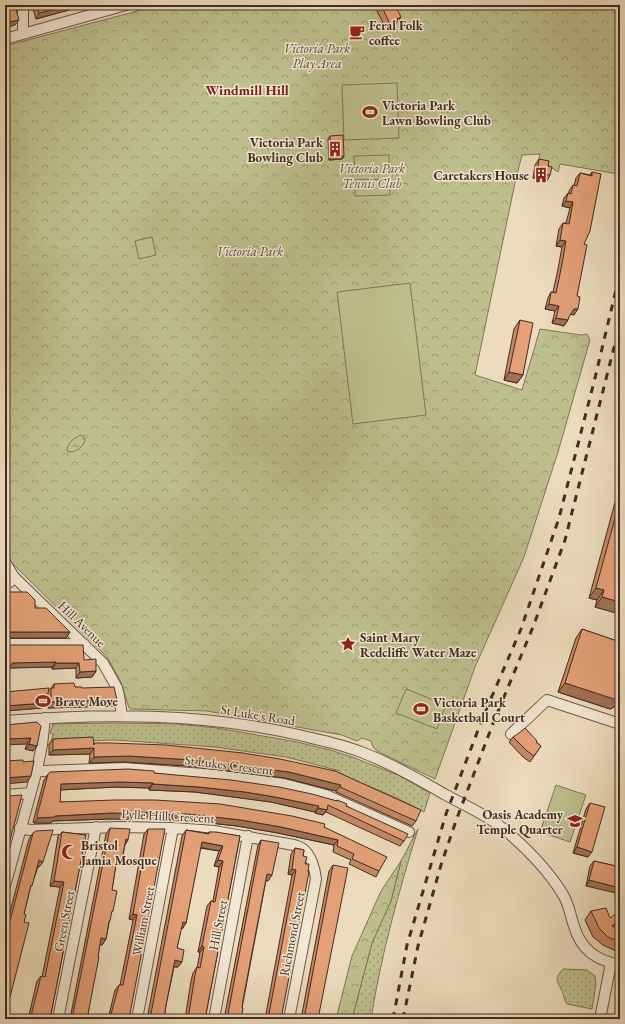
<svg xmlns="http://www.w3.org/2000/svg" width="625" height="1024" font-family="'EB Garamond',serif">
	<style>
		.grass { fill: url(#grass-dots); stroke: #807558 }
		.forest { fill: url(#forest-crowns); stroke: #807558 }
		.wetland { fill: url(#wetland-marsh); stroke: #807558 }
		.pitch { fill: #bdbf8d; stroke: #807558 }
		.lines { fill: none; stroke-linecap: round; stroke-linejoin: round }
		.minor-casing { stroke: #6e5749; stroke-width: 12 }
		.minor { stroke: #f3e8d4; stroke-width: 10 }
		.rail { stroke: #442b22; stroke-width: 3; stroke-dasharray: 7 7; stroke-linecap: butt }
		.wall { fill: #c48a66; stroke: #442b22 }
		.shaded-wall { fill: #a07153; stroke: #442b22 }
		.building { fill: #e4a177; stroke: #442b22 }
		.labels { text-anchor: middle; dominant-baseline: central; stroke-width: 3; stroke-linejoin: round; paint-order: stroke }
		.poi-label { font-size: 13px; font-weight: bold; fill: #442b22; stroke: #f3e8d4; text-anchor: start }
		.park-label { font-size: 13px; font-style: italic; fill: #5c4937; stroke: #f3e8d4 }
		.street-label { font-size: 13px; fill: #442b22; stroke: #f3e8d4 }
		.neighbourhood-label { font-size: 14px; font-weight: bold; fill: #7a1f14; stroke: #f3e8d4 }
	</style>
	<defs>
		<pattern id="grass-dots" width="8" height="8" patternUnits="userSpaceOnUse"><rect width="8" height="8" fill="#bdbf8d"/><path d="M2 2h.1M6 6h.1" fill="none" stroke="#9b9b73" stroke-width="1.8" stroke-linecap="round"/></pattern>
		<pattern id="forest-crowns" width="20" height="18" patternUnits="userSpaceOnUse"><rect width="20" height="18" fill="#bdbf8d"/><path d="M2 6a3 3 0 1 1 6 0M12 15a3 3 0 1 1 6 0" fill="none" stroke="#9b9b73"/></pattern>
		<pattern id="wetland-marsh" width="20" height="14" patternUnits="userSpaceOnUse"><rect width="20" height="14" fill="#bdbf8d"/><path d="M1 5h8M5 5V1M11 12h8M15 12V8" fill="none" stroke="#9b9b73"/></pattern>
	</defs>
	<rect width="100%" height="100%" fill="#ecdcbd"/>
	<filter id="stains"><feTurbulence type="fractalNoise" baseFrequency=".005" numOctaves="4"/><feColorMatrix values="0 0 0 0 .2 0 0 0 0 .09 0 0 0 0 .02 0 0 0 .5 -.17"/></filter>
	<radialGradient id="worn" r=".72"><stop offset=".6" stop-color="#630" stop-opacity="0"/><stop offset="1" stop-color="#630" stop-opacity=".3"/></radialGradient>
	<path class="grass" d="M113,723L177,724L217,728L297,742L330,750L352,757L398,775L430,793L424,812L397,798L340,774V771L286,757L215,747L115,740L51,742L53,734L50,733L53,724Z
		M418,829C399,891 381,955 371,1019H352L372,943L391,901L401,861Z
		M563,969L587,970L595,976L596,985L592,1009L567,1004C563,998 564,994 561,989C556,979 555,978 563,969Z"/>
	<path class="forest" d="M160,5H620V164L618,174L560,164L558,172L539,159L540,154L522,155L516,178L475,375L522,390L540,329L581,335L587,334L590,340L558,452L524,557L475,667L435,779L377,751L373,747L371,741L362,738L357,741L342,735L207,711L131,709L129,708L121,682L107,657L9,560L5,552V46Z
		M401,861L391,901L372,943L352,1019H336L352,956L381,891Z"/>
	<path class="wetland" d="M81,435L85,438C85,445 79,450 72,452L67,451C67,443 74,438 81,435Z"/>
	<path class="pitch" d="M397,83L399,138L344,140L342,85Z
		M389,155V171L355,172L354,156Z
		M389,179L390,195L355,196V180Z
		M152,237L156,255L139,259L135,241Z
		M410,283L426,415L353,424L337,292Z
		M406,689L446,705L437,729L396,713Z
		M556,785L586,795L570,842L540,832Z"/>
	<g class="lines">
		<g class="minor-casing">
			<path id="minor" d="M23,5V34
				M5,39L126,5
				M5,562L14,577L103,663L117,688L119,696L122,716
				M5,584L10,582L14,577
				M5,644H84
				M5,721C103,713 203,713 299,735C320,740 341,744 361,752C390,763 417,778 444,794C466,806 495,819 513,837C532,854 549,872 562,893C569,903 570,915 574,926C581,950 596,960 620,965
				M511,734L547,700L620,724
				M37,770L42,771L124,768L216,775L284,784L326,795L409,832
				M5,795L30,793
				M20,828L30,830L120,827L173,828L214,831L294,845C297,846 301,847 303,849C311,855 315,869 316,879L289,1019
				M5,886L37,770L42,745L45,718
				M58,1019L96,827
				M137,1019L173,828
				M214,1019L248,836
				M600,1019L611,963"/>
		</g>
		<use href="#minor" class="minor"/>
		<path class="rail" d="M393,1019L407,945L446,814L483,717L521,629L559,518L595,378L620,273
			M403,1019L418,946L441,865L457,818L494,721L533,627L565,540L620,324"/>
	</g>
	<path class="wall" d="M32,5H87L36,19Z
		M381,5L397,23L394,26L387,30L377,11Z
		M330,136L344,156L342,159L329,160L328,139Z
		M539,159L548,166L547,181L533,178L535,165Z
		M592,172L584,244L574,315L570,314L564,326L552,323L555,311L545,309L548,298L551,292H553L558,269L562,247L556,246L559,229L563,223H566L570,208L562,206L564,198L568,193H569V191L573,185L574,186L576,178L580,173L590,175Z
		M520,320L523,375L517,383L504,380L514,329Z
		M620,484V614L595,607L597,600L589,598Z
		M5,592L35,608L70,632L66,638H5Z
		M582,629L620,642V699L614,707L610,709L558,692L576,638Z
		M5,643L9,645L84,660L96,671L92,677L76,678V668L52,669V667L9,668L8,670L5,671Z
		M54,684L82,688L113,706L48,708L47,697L46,703L42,708L5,711V692H48Z
		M37,722V746L33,751L25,749L27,744Z
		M513,737L536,742L541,746L530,762L523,757L509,742Z
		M53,739L335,771L416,821L412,826L336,792V791L285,778L189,766L124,762L89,763L90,754L49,755V744Z
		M154,773L337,801V800L404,841L400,846L326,812L323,815L315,813V812L271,802L241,798L195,792L149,790V788L116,787L60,790V802L324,827L379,871L376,877L349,864L351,860L333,852L334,845L278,833L237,826L183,820L172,819L171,820L137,818L136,819H108L52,821L51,823H34L33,822L44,780L48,774Z
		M8,796L5,859V801Z
		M590,803L588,857L573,853L586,809Z
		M110,828L128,840L125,845L122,859L118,864H116L112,890L113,911L111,913L109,923L106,939L102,945L100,944L87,1019H70L106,834Z
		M148,829L129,1019H108L115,990L119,985H120L133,920L129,919L144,834Z
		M186,830L208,833L209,832L240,836L205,1019H185L191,981L193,973L197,967V968L200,952H198L207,906L211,901H213L219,867L214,866L219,851L200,848L186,923L182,929L181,928L177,948L178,967H174L166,1005L164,1019H147L182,836Z
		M62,832L86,835L50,1019H28L37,981L41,976L42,977L60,887L50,886L58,836Z
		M33,833L39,867H38L30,889L24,914V922L5,1006V931L29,839Z
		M261,840L268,881L266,880L242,1008L241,1019H224L258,845Z
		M295,848L304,850L281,1019H265L292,875L288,874L291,854Z
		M594,861L620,867L586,886L590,866Z
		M333,865L318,1019H301L329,871Z
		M591,911L610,918L619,925L615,928L620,929V953L603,945L593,937L585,920Z"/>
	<path class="shaded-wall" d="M71,5H87L36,19L39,13Z
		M401,17L394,26L387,30L390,24L397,19Z
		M19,20L15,25L5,28V23Z
		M344,156L342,159L329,160L331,157Z
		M537,173L550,175L547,181L533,178Z
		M566,201L573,202L570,208L562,206Z
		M560,240L566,241L562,247L556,246Z
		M549,304L559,306L555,311L545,309Z
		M574,309H578L574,315L570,314Z
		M556,318L568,320L564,326L552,323Z
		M509,372L523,375L517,383L504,380Z
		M5,571H9L5,576Z
		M596,588L604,590L597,600L589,598Z
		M602,597L620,602V614L595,607Z
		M8,632H70L66,638H5V634Z
		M56,662L52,667L9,668L8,670L5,671V665L12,663Z
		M56,663H79L76,668L52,669Z
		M96,671L92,677L76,678L80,672Z
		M565,683L620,698V699L614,707L610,709L558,692Z
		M117,700L113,706L48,708L51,702Z
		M46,703L42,708L5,711V706Z
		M31,738L27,744L5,745V739Z
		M29,744L37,746L33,751L25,749Z
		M94,748L90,754L49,755L53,750Z
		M129,756L193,760L289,772L341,785L336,791L285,778L189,766L124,762L89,763L94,757Z
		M31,776L27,782L5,784V778Z
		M120,782L153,783L149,788L116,787L57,790L61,784Z
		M153,784L199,787L245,792L275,797L319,806L315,812L271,802L241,798L195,792L149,790Z
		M318,808L327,810L323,815L315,813Z
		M140,812L187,814L241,820L281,827L338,840L334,845L278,833L237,826L183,820L172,819L171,820L137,818L136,819H108L52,821L51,823H34L38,818L55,816Z
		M126,839L128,840L124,845Z
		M202,842L223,846L219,851L198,847Z
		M577,847L592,852L588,857L573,853Z
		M117,858L122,859L118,864L114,863Z
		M39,860L43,862L39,867L35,866Z
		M218,860L223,861L219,867L214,866Z
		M292,869L296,870L292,875L288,874Z
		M267,874L272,875L268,881L263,880Z
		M589,880L620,888V894L586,886Z
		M54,881L64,882L60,887L50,886Z
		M133,914L137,915L133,920L129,919Z
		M620,920V923L619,925L606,934L612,926Z
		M183,922L186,923L182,929L179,928Z
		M101,938L106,939L102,945L98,944Z
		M202,946L204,947L200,952H198Z
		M175,960L182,962L178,967L171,966Z
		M5,1000L9,1001L5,1006Z
		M31,1016L36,1017L34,1019H29Z"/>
	<path class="building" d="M5,5H12V6L15,5L19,20L5,23Z
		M37,5H71L39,13Z
		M381,5H395L401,17L397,19L398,21L390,24Z
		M343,135L344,156L331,157L330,136Z
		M539,159L549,161L548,166L552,167L550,175L537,173Z
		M592,172L601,174L590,231L584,244L587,245L577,296L580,297L578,309H574L569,317L568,320L556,318L559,306L549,304L551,292L556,293L562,264L566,241L560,240L563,223L569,224L573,202L566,201L568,193L571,194L573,185L577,186L580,173L592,176Z
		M520,320L533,323L523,375L509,372Z
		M620,500V602L602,597L604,590L596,588Z
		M5,563L9,571H5Z
		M5,592H27L35,600V608H46L70,632H8L5,634V623H6V606H5Z
		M582,629L620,642V698L617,700L565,683Z
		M5,643L9,645H83L84,660L96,659V671L80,672L79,663H56V662L12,663V665H5Z
		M74,683L75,687H82V688L114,687L117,700L51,702V688H54V684Z
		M49,688L46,703L5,706V692Z
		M37,722L41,726L37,746L29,744L31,738L5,739V725Z
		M525,728L537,741L536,742L541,746L534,756L527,751L513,737L519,733Z
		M93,737L94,745V743H111L166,745L243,753L280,759L335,771L421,810L416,821L340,787L341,785L289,772L193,760L129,756L94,757V748L53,750V739Z
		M23,760V762L34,761L31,776L5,778V761Z
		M128,769L154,771V773L231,780L279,787L312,794L337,801V800L347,804L346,806L355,810L408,834L404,841L328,805L327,810L318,808L319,806L275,797L245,792L199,787L153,784V783L120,782L61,784L60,802L114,800H155L220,804L292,816L325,824L324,827L387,857L379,871L352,859L354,854L337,846L338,840L281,827L241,820L187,814H175V815L140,812V814L112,813L55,816V817L38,818L37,816L48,774L50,772Z
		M22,795L5,859V804H6L8,796Z
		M590,803L605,807L592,852L577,847Z
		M110,828L130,829L128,840L126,839L122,859L117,858L112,890L117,891L113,911H112L110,921H109L106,939L101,938L98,957H99L87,1019H72Z
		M148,829H165L129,1019H114L110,1018L119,985H123L137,915L133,914Z
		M53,830L43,862L39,860L32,886L31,885L24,914L26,915L24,922L29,923L9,1001L5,1000V940L33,833L36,831Z
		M186,830L209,834V832H216L240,836L205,1019H188L195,975L197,967L200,968L204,947L202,946L211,901L215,902L223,861L218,860L223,846L202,842L186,923L183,922L177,948L184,950L182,962L175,960L166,1005L164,1019H150Z
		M62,832L86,835L50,1019H35L36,1017L31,1016L41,976L45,977L64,882L54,881Z
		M261,840L279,843L272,875L267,874L243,1000L242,1008H243L241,1019H227Z
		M295,848L304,850L303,856L307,857L305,864H309L308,872H309L281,1019H268L296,870L292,869Z
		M594,861L620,867V888L589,880Z
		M333,865L348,868L318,1019H304Z
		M606,908L610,918L620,911V920L612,926L620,929V942L608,937L599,928L591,911Z"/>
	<defs>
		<g id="cafe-bare" transform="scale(1.2)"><path d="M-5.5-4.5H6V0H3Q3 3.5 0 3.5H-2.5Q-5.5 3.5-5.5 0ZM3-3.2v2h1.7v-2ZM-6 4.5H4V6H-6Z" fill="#8f2418" stroke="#f3e8d4" stroke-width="2.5" paint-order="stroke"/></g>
		<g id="stadium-bare" transform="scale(1.2)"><path d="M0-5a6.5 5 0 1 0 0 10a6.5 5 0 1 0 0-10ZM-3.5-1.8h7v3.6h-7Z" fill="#8f2418" stroke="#f3e8d4" stroke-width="2.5" paint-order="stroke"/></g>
		<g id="building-bare" transform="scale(1.2)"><path d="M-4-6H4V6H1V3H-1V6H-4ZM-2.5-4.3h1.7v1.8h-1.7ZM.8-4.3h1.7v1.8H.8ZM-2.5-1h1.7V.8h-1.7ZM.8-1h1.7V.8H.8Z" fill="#8f2418" stroke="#f3e8d4" stroke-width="2.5" paint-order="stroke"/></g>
		<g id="sight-bare" transform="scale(1.2)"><path d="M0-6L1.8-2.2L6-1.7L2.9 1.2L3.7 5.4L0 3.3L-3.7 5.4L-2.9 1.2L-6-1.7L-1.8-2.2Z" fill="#8f2418" stroke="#f3e8d4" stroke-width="2.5" paint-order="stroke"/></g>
		<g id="school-bare" transform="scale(1.2)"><path d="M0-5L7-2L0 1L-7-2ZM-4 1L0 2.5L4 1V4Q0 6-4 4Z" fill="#8f2418" stroke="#f3e8d4" stroke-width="2.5" paint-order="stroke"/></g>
		<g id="mosque-bare" transform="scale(1.2)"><path d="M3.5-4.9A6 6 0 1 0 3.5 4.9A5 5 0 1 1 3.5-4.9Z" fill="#8f2418" stroke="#f3e8d4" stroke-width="2.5" paint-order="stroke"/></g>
	</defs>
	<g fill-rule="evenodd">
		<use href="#cafe-bare" x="357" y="32"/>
		<use href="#stadium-bare" x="370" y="112"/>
		<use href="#building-bare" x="335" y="149"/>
		<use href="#building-bare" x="541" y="175"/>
		<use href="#sight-bare" x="348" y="644"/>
		<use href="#stadium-bare" x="43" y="701"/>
		<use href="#stadium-bare" x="421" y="709"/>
		<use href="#school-bare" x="575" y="821"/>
		<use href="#mosque-bare" x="69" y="852"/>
	</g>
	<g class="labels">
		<g class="poi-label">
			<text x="369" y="25">Feral Folk<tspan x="369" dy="15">coffee</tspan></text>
			<text x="382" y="105">Victoria Park<tspan x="382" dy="15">Lawn Bowling Club</tspan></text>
			<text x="323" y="142" text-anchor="end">Victoria Park<tspan x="323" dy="15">Bowling Club</tspan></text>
			<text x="529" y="175" text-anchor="end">Caretakers House</text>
			<text x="360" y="637">Saint Mary<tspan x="360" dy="15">Redcliffe Water Maze</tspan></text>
			<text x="55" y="701">Brave Move</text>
			<text x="433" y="702">Victoria Park<tspan x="433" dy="15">Basketball Court</tspan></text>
			<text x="563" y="814" text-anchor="end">Oasis Academy<tspan x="563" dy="15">Temple Quarter</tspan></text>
			<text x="81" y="845">Bristol<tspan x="81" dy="15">Jamia Mosque</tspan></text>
		</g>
		<g class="park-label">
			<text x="317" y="48">Victoria Park<tspan x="317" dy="15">Play Area</tspan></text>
			<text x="372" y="168">Victoria Park<tspan x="372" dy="15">Tennis Club</tspan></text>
			<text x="250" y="251">Victoria Park</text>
		</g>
		<g class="street-label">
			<text transform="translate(82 624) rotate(44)">Hill Avenue</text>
			<text transform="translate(258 715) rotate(9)">St Luke's Road</text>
			<text transform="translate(229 765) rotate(7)">St Lukes Crescent</text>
			<text transform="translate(168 816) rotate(3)">Pylle Hill Crescent</text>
			<text transform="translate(64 921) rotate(-79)">Green Street</text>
			<text transform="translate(143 921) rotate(-79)">William Street</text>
			<text transform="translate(218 925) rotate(-79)">Hill Street</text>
			<text transform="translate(292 934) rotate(-79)">Richmond Street</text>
		</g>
		<g class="neighbourhood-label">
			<text x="247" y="90">Windmill Hill</text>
		</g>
	</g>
	<rect width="625" height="1024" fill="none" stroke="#ecdcbd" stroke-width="20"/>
	<rect x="6" y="6" width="613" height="1012" fill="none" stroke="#442b22" stroke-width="2"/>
	<rect x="10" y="10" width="605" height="1004" fill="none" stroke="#442b22"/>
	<rect width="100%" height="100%" filter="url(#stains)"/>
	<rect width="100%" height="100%" fill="url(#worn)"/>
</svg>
